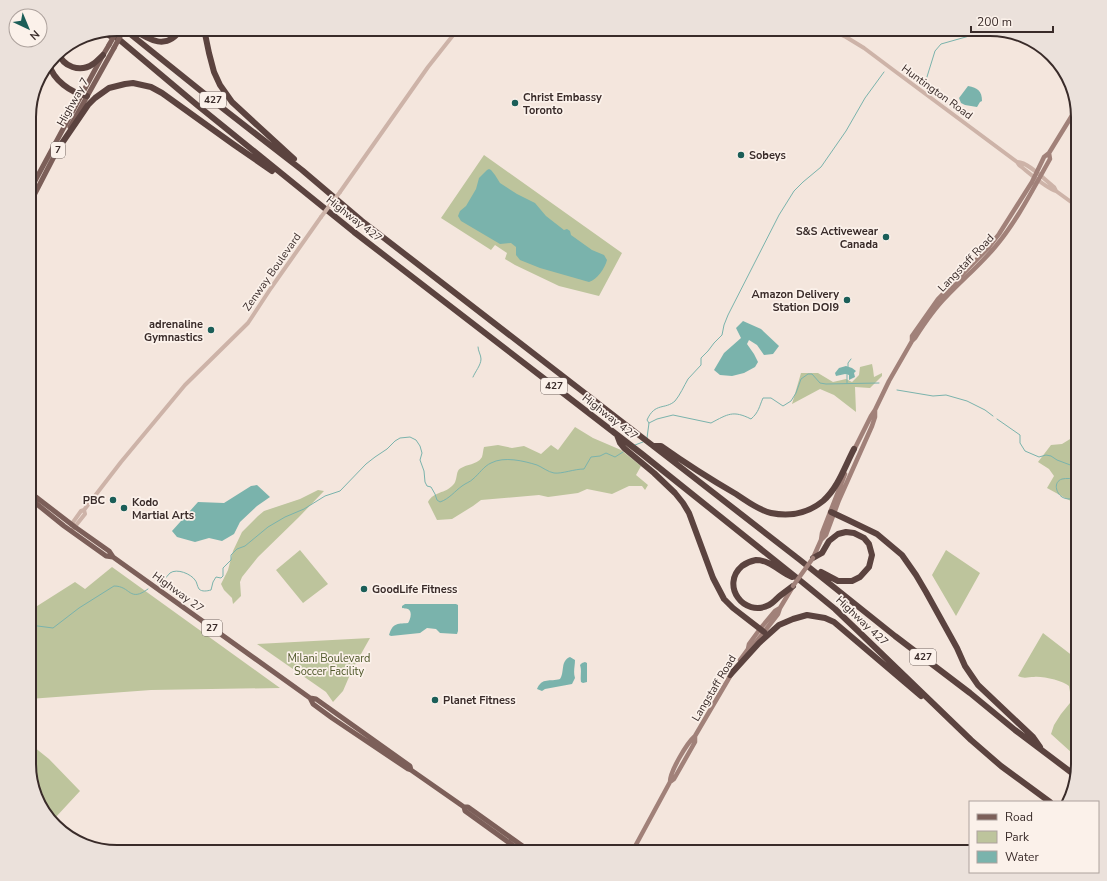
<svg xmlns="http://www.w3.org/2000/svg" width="1107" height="881" font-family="'Nunito Sans',sans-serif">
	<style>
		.green { fill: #bdc49c }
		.water { fill: #7ab3ac }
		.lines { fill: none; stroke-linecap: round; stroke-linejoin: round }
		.stream { stroke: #7ab3ac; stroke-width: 1 }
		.tertiary { stroke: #cdb3a8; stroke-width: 4 }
		.secondary { stroke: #a18179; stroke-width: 4.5 }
		.primary { stroke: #7c5f59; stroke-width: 5 }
		.motorway { stroke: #5b433f; stroke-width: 6 }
		.tertiary-bridge { stroke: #cdb3a8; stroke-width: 4 }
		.secondary-bridge { stroke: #a18179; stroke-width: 4.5 }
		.primary-bridge { stroke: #7c5f59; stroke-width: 5 }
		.poi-dot { fill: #1b5e58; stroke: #fbf1ea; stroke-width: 1.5 }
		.labels { text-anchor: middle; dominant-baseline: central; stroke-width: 3.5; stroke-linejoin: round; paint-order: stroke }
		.shield { fill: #fbf1ea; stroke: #736663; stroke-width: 1 }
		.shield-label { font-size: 10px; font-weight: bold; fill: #392b29 }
		.street-label { font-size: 11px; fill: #392b29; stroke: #fbf1ea }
		.poi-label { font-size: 11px; font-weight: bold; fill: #392b29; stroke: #fbf1ea; text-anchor: start }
		.park-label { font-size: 11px; fill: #50592b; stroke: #fbf1ea }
		.rim { fill: none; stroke: #392b29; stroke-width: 2 }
	</style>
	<rect width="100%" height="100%" fill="#f4e6dd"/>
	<path class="green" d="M484,155L622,253L599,296L559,286L515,265L505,259L507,253L495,245L491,250L441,218Z
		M872,364L873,369L874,377L882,373V376L870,388L855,387L856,412L834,395L820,389L792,404L801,373H818L833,382L846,379L852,382L859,375L860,367Z
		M575,427L593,438L621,450L641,466L636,475L648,485L645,490L642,486H629L612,494L587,489L578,493L548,497L539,495L481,500L473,506L452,519L437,520L428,502C434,491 445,494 453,485C457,481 456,475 458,471C462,464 477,466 482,457C483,454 483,450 484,447L498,445L512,448L524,446L541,454L551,445L558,450Z
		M1075,436L1078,438V505L1047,488L1054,476L1049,469L1038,462L1051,445L1062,444Z
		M318,490L324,491L299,517L258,557L242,577L240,582L241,596L233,604L232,598L224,590L221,584L228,570L233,551L242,532L258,516L264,511L300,499Z
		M300,550L328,584L303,603L276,570Z
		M946,550L980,573L956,616L932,575Z
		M112,567L280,688L151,690L29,699V612L34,608L75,582L85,589Z
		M1043,633L1078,660V743L1072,753L1051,734L1054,725L1061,714L1070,703L1071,698L1069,686C1063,681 1043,676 1034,677C1028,677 1024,679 1018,676Z
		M370,638L352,670L343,691L333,702L326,692L257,644Z
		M29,743L49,759L80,791L55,818L60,824L55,826L38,803L29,770Z
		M66,828L84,845L63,833Z"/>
	<path class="water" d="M968,86C978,88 982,91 982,101L980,102L977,107L965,105L961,103L959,98Z
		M489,169L491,170L495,175L500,183L517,194L535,203L546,216L564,230L567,229L570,231L571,235L592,250L604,255L607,260C605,268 597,280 589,282L540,268L520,260L516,255V247L511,243L500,244L461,221L458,216L460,211L466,206L476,189L479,178L487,170Z
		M743,321L761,329L779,346L773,354L764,355L757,345L749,340L747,344L754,354L758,362L755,367L744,373L732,376L720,375L714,370L724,353L741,338L736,328Z
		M846,366L852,368L856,371L854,373L855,377L849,380V375L845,374L836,376L835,373L839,368Z
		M257,485L270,497L257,506L240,522L234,534L222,541L209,538L195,542L177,537L172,531L198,502L224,503L251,486Z
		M405,604H456L458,605V631L457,634L440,633L436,629L427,628L420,633L391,636L389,635C393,623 396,624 408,623C410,620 413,612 408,609C408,609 402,608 402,608V606Z
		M570,657L575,660C575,666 573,672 575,678L572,684L545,689L542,691L537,689C542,677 550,682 560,679C565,672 560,661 570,657Z
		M585,662L587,663V682L583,683L581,682C580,676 582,671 580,665L582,663Z"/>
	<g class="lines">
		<path class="stream" d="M923,83L926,80L935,51L941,44L987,31L998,30
			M848,367V363L851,359
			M473,377C475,372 481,365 481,359C481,355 478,351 478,347
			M847,383V375
			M897,390L933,396L946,395L967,401L985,410L993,416
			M997,419L1020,435V443L1025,451L1039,457L1046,455L1051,456L1057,460L1073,466L1078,470
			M649,423L657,419L673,415L711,423C728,414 733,410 751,419C759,412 759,407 763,398H771L783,406L791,401L796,393L801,379L808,374H812L820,383L826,384L879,383
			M647,438L649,423L647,420C655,402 665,410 675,401C680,395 684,386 688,379C692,374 697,370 701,365V358L708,351L714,343L722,335L724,325L728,315L779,215L794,191L803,182L821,167L846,131L865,98L884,72
			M635,445L643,442
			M1078,498C1073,499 1067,500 1062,497C1056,493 1053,482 1062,479C1066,478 1073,479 1078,478
			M161,583C164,580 167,576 170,573C177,568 191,574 195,580C197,582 197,586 199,589C202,592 207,591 211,590L213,582L216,577L221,578L223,576V568L231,560V555L237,549L245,546L268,527L285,517L304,509L325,496L340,491L366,464L375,457L387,449L395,441L400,438L410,437L416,440L420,446L422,453L420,460L424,471L425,482L427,486L431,487L435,494L437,500L440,502C449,499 455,491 462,486C466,483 470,482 473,479C479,474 484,466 491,463C504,456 524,461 537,465C542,467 548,472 554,473C562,474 574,469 584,469L591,457L600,456L606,453L615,457L623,452
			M29,627L30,625L53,628L79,608L114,586C131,586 129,603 148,589"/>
		<path class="tertiary" d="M816,29L837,33L846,37L864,48L896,72L1017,162L1019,165C1028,172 1047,189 1056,191
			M1017,162C1027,161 1046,181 1054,187L1056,191L1078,207
			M340,192L428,67L458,29
			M71,525L81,511L84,510L121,462L185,385L248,323L271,288L321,217
			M73,529L85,514L84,510"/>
		<path class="secondary" d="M912,341V336L938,299L989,247L999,234L1032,182L1044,157L1049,153L1076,109
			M854,450L871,416L875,410L889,381L912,341L915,338C924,324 934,309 946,297C962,280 980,265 995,247C1017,221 1033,189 1050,159L1049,153
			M821,540L822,533L845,474
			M813,558L821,540L826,535L839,500L872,426L875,417V410
			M749,648L753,646L778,614L780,608L792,588
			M740,660L748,649L749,644L760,629L775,611L780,608
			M670,782C670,771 687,743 695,736L732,673
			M632,852L670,782L674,779L695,742V736"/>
		<path class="primary" d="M70,127L114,48
			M29,192L103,55L109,45
			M29,205L59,147
			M29,495L36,497L75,527L109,551L113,557L310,698L313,704L332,718L408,769L411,770L464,807H468L531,852
			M31,496L33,501L64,526L106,556L113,557
			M310,698L316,699L410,766L411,770
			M464,807L465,811L522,852"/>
		<path class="motorway" d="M124,29L221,107L302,170L362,221L692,476L800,560L895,636L970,693L1015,730L1076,776
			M133,29C149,40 167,51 181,29
			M204,29L209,53L214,72L220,85L232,102L294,159
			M109,31L197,105L302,190L354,232L642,454L802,582L835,609L857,630L971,740L1001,766L1050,802
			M103,32L112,37
			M58,52C63,67 80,73 93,64C96,62 100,58 103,55
			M49,64C53,80 71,93 87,96
			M58,149L88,105L95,98L109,88L125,84L133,83L151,87L162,93L233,144L272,171
			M617,435L620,443L624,448L654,473L675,493L683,503L689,513L713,578L724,599L733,608L764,632
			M654,446H661C685,463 710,479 736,494C747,501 758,510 771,513C790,517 808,513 823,501C838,488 845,466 854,449
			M831,512L848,520L877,534L902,555L916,575L926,592L957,648L965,666L978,685L1033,737L1040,747
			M813,558L822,553L829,541L838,534L846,532L854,533L864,538L869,544L872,555L869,567L860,577L852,581H838L821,572
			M792,577C780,572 770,560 756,560C751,561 746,563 742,566C720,585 744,618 769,605C773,603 777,598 781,595C785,592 789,589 793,586
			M730,675L759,643L779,625L793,619L807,615L825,618L834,622L921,696"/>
		<path class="tertiary-bridge" d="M321,217L340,192"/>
		<path class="secondary-bridge" d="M793,586L813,558"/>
		<path class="primary-bridge" d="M109,45L118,29
			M114,48L124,29"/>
	</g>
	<g class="poi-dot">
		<circle cx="515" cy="103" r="4"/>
		<circle cx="741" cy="155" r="4"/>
		<circle cx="886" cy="237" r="4"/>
		<circle cx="847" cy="300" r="4"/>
		<circle cx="211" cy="330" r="4"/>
		<circle cx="113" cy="500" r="4"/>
		<circle cx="124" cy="508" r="4"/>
		<circle cx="364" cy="589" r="4"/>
		<circle cx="435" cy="700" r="4"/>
	</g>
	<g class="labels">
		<g class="shield">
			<rect x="200" y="92" width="26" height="16" rx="3"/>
			<rect x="51" y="142" width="14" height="16" rx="3"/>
			<rect x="541" y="378" width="26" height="16" rx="3"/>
			<rect x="202" y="620" width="20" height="16" rx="3"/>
			<rect x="910" y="649" width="26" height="16" rx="3"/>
		</g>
		<g class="shield-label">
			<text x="213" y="100">427</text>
			<text x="58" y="150">7</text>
			<text x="554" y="386">427</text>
			<text x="212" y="628">27</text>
			<text x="923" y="657">427</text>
		</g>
		<g class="street-label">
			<text transform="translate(937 92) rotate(36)">Huntington Road</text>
			<text transform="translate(73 102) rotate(-61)">Highway 7</text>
			<text transform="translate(354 219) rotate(38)">Highway 427</text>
			<text transform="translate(966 263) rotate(-46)">Langstaff Road</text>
			<text transform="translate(272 272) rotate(-55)">Zenway Boulevard</text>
			<text transform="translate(610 417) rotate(38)">Highway 427</text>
			<text transform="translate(178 592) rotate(36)">Highway 27</text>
			<text transform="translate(862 621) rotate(43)">Highway 427</text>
			<text transform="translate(714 688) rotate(-59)">Langstaff Road</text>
		</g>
		<g class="poi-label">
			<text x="523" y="97">Christ Embassy<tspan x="523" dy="13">Toronto</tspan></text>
			<text x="749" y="155">Sobeys</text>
			<text x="878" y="231" text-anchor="end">S&amp;S Activewear<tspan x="878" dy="13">Canada</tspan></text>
			<text x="839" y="294" text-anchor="end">Amazon Delivery<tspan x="839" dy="13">Station DOI9</tspan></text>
			<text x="203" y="324" text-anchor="end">adrenaline<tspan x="203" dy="13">Gymnastics</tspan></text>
			<text x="105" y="500" text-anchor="end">PBC</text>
			<text x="132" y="502">Kodo<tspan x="132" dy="13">Martial Arts</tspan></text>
			<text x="372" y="589">GoodLife Fitness</text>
			<text x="443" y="700">Planet Fitness</text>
		</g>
		<g class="park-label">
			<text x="329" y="658">Milani Boulevard<tspan x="329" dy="13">Soccer Facility</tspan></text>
		</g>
	</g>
	<path d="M0 0H1107V881H0ZM117 36H990A81 81 0 0 1 1071 117V764A81 81 0 0 1 990 845H117A81 81 0 0 1 36 764V117A81 81 0 0 1 117 36Z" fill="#ebe1db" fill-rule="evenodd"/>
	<path class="rim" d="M117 36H990A81 81 0 0 1 1071 117V764A81 81 0 0 1 990 845H117A81 81 0 0 1 36 764V117A81 81 0 0 1 117 36Z"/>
	<rect x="969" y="801" width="130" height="72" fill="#fbf1ea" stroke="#ada29d"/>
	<rect x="977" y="814" width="20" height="6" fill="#7c5f59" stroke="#ada29d"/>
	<text x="1005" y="821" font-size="12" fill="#392b29">Road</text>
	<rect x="977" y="831" width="20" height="12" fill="#bdc49c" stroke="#ada29d"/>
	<text x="1005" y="841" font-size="12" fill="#392b29">Park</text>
	<rect x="977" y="851" width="20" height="12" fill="#7ab3ac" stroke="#ada29d"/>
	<text x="1005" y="861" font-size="12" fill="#392b29">Water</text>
	<g transform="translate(28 28) rotate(136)"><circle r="19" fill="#fbf1ea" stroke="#ada29d"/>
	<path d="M0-3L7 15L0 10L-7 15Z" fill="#1b5e58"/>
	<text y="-6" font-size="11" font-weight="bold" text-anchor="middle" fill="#392b29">N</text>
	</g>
	<path d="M971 26v6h82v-6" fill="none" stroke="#392b29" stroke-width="2"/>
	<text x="977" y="26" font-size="12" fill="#392b29" stroke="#fbf1ea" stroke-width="3" paint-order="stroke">200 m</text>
</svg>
